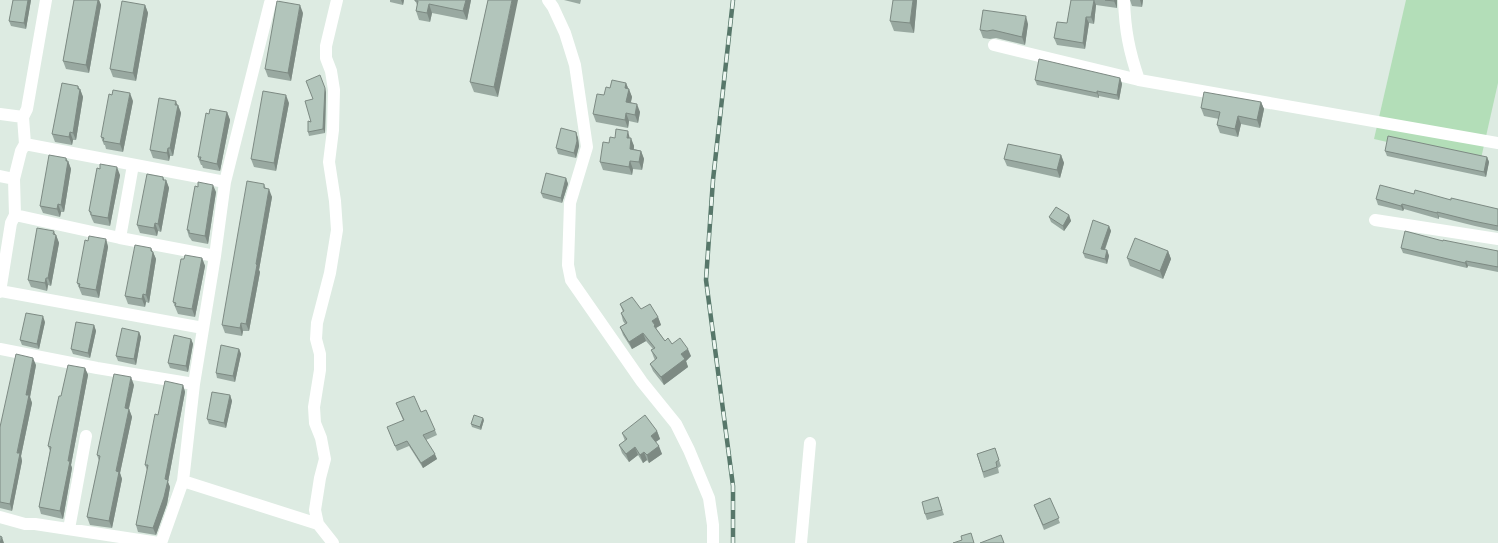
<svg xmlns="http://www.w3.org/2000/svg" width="1498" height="543" font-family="'IBM Plex Sans',sans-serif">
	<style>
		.green { fill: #b3deb8 }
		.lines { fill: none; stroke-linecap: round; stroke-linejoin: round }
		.minor { stroke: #fff; stroke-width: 12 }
		.rail-casing { stroke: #57776a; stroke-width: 4.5 }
		.rail { stroke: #edf7f1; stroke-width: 3; stroke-dasharray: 9; stroke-linecap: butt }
		.wall { fill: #99a9a1 }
		.shaded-wall { fill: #7d8a83 }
		.building { fill: #b2c5bb; stroke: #7d8a83 }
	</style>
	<rect width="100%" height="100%" fill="#ddebe2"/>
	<path class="green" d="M1406,0H1498V83L1480,163L1374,139Z"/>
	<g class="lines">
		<path class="minor" d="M548,0L553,7L565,33L575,65L587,147L570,203L568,265L571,280L642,382L676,424L689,450L709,498L713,525V543
			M1124,0C1125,30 1129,51 1139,80
			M994,45L1139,80L1498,143
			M0,114L23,117
			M25,144L225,182
			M0,176L14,179
			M15,215L120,238L215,256
			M1375,220L1498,239
			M120,238L133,165
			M0,291L203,328
			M0,292L11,223L15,215L14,179L21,151L25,144L23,117L27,109L46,0
			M0,349L97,368L194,384
			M183,481L318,524
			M0,517L25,524H35L159,543
			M69,529L86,436
			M161,543L183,481L194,384L215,256L225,182L270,3L273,0
			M333,543L318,524L315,510L320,478L325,459L321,438L315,423L314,407L320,370V354L316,339L317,323L330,273L337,230L335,201L329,162L333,130L334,90L331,71L326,58V46L337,0
			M801,543L810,443"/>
		<g class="rail-casing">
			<path id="rail" d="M733,0L713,180L706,280L733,486V543"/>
		</g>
		<use href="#rail" class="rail"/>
	</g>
	<path class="wall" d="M13,0H31L26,29L11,26L9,21Z
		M74,0H99L101,5L89,73L66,69L63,61Z
		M390,0H404L403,5L390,2Z
		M415,0H471L467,20L432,13L430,22L419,20L416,11L417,5Z
		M488,0L498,97L474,92L470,82Z
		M564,0H581L580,4Z
		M917,0L914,33L894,31L890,21Z
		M1071,0H1117V8L1096,5L1094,24L1089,23L1085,49L1057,45L1054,38L1067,23Z
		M1130,0H1143L1142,7L1132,6Z
		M145,5L148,13L136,81L113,77L110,69Z
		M303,13L291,81L268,77L265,69Z
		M1028,24L1025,45L996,38L990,39L983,38L980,30Z
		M1120,78L1122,84L1119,100L1099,96V98L1037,85L1035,80Z
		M626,83L632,97L631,102L640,112L638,123L629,121L628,128L596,122L593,114L604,95Z
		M80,89L83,97L76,140H73L72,145L55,142L52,134Z
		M326,92L325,133L309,136L308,132L311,122L313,99Z
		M133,101L123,152L106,149L105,145H104L101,137Z
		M1261,102L1264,109L1260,128L1241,124L1238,137L1220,133L1217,125L1219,119L1204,116L1201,108Z
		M289,103L276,171L254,167L251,159Z
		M177,105H178L181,113L173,156H170L169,161L153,158L150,150Z
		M227,112L230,120L220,171L203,168L202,165H201L198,157L209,114Z
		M576,132L578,138L579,146L576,158L558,154L556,148Z
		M630,138L634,146V149L641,151L644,159L642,170L633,169L632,175L603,170L600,162L609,143Z
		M1385,151L1487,157L1489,162L1486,177L1387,156Z
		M1061,155L1064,163L1060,178L1007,166L1004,159Z
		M66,158L67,161H68L71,169L64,212H61L60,217L43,213L40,206Z
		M100,169L120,175L110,226L94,223L92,219L89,211Z
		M566,178L568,184L562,203L543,198L541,193Z
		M165,180H166L169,188L161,232L158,231L157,236L140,233L137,225Z
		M264,184L266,189L272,197L259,270L260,272L249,331H243L242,336L225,333L222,325Z
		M198,187L216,192L208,244L192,241L190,238L189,237L187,230Z
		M1376,199L1451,200L1498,209V231L1475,226L1439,217V219L1404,209L1403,211L1378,205Z
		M1069,215L1071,221L1064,231L1051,222L1049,217Z
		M1109,226L1111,231L1105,250H1107L1109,256L1107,264L1085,258L1083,253Z
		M55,235H56L59,243L51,286L48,285L47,291L31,287L28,280Z
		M106,239L108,247L99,298L82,295L77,283L88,241Z
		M1443,241L1498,251V272L1468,266L1467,268L1403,253L1401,248Z
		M151,248L152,251L153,252L156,259L149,303L146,302L145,307L128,304L125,296Z
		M1168,251L1171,259L1163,279L1130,266L1127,258Z
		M202,258L205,266L195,317L178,314L173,302L184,259Z
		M620,304L641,309L658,317L661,325L656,328L665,341L672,344L691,356L686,361L688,367L664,385L653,371L650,364L655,360L654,358L651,350L653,349L646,341L632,349L623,335L620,327L625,324L623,321L621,313L623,312Z
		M45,322L39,349L22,345L20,340Z
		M94,325L96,331L90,358L73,354L71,349Z
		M139,332L141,337L136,365L118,361L116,356Z
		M191,339L193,344L188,372L170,368L168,363Z
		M239,349L241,354L235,382L217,378L216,373Z
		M36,365L30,397L32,403L21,456L22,461L12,511L0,508V427Z
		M85,368L88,375L71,465L72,468L63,519L41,514L39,507L50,451L48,446L61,396Z
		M134,385L129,409L132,417L120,473L122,479L112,528L90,525L87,517L99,461L97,455Z
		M183,385L185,392L168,482L170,487L167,504L156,535L138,532L136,525L147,470L145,465L158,415Z
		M230,395L232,401L226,428L209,424L207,419Z
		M396,403L421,412L435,430L437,435L426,440L437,459L423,468L409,446L397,451L389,432L403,420Z
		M484,420L481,430L472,427L471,424Z
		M657,431L660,439L656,442L662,454L649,463L647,460L643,463L638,455L629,462L622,453L619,445L625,441L622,433Z
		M995,448L1001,466L998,468L999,473L984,478L977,454Z
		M938,497L944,515L927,520L925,514Z
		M1050,498L1060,523L1044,530L1034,505Z"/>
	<path class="shaded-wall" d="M28,0H31L26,29L24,23Z
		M98,0H99L101,5L89,73L86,65Z
		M401,0H404L403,5Z
		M466,0H471L467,20L463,11Z
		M512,0H518L498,97L494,87Z
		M913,0H917L914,33L910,23Z
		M1094,0L1096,5L1094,24L1091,17Z
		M1115,0H1117V8L1114,1Z
		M1140,0H1143L1142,7Z
		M429,4L432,13L430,22L427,13Z
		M145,5L148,13L136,81L133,73Z
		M300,5L303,13L291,81L288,73Z
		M1026,16L1028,24L1025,45L1022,37Z
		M1086,17L1089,23L1085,49L1083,43Z
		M1120,78L1122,84L1119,100L1117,95Z
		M626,83L629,91V89L632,97L629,109L626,102L625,88Z
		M78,86L80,91V89L83,97L76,140L73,133Z
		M325,88L326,92L325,133L323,129Z
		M1097,91L1099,96V98L1097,93Z
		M130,93L133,101L123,152L120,144Z
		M286,95L289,103L276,171L274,163Z
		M176,101L178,107V105L181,113L173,156L170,148Z
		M1261,102L1264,109L1260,128L1257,120Z
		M637,104L640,112L638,123L635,115Z
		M227,112L230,120L220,171L217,164Z
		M626,113L629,121L628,128L625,120Z
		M1238,116L1241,124L1238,137L1235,129Z
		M628,131L630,139L627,138Z
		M70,132L73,140L72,145L69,137Z
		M576,132L578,138L579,146L576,158L574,153Z
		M631,138L634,146L633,157L630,149Z
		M168,148L170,156L169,161L167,153Z
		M641,151L644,159L642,170L639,162Z
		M1061,155L1064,163L1060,178L1057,170Z
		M1487,157L1489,162L1486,177L1484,172Z
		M66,158L68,163V161L71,169L64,212L61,205Z
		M630,161L633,169L632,175L629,167Z
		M117,167L120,175L110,226L108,218Z
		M163,177L165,182L166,180L169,188L161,232L158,224Z
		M566,178L568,184L562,203L561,198Z
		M213,185L216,192L208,244L205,236Z
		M269,189L272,197L259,270L260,272L249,331L246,324L256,264Z
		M58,204L61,212L60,217L57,209Z
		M1402,204L1404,209L1403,211L1401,206Z
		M1437,212L1439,217V219L1437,213Z
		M1069,215L1071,221L1064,231L1063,226Z
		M155,223L158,231L157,236L154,228Z
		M1109,226L1111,231L1103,254L1101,249Z
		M54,231L56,237V235L59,243L51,286L48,278Z
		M106,239L108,247L99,298L96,290Z
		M151,248L153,253V252L156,259L149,303L146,295Z
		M1107,250L1109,256L1107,264L1105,259Z
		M1168,251L1171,259L1163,279L1160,271Z
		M202,258L205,266L195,317L192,309Z
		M1466,261L1468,266L1467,268L1465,263Z
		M46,278L48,285L47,291L45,283Z
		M143,294L146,302L145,307L142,299Z
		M43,316L45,322L39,349L37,344Z
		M658,317L661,325L656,328L658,333L657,334L652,321Z
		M241,323L243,331L242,336L240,328Z
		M94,325L96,331L90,358L88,353Z
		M139,332L141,337L136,365L134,359Z
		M643,333L646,341L632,349L629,342Z
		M191,339L193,344L188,372L186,366Z
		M239,349L241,354L235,382L233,376Z
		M688,349L691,356L686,361L688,367L664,385L661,377L681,354Z
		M33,358L36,365L30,397L32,403L21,456L22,461L12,511L10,504L26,395Z
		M85,368L88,375L71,465L72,468L63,519L60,511L68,461Z
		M131,377L134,385L127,416L125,408Z
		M183,385L185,392L168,482L170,487L167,504L156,535L153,528L165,479Z
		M230,395L232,401L226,428L224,423Z
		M129,409L132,417L120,473L122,479L112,528L109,521L116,471Z
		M483,418L484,420L481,430L480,427Z
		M657,431L660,439L654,443L651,436Z
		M659,446L662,454L649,463L647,455Z
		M635,447L638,455L629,462L626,454Z
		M644,452L647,460L643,463L640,455Z
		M435,454L437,459L423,468L421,463Z
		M2,537L4,543H0Z"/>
	<path class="building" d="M13,0H28L24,23L9,21Z
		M74,0H98L86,65L63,61Z
		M415,0H466L463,11L429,4L427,13L416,11L418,1H415Z
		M488,0H512L494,87L470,82Z
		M893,0H913L910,23L890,21Z
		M1071,0H1094L1091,17H1086L1083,43L1054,38L1057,22L1067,23Z
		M1105,0H1115L1114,1Z
		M122,1L145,5L133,73L110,69Z
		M277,1L300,5L288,73L265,69Z
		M983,10L1026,16L1022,37L993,30L987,31L980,30Z
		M1039,59L1120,78L1117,95L1097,91V93L1035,80Z
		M320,75L325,88L323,129L308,132V121L311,122L305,101L313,99L306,81Z
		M612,80L626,83L625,88L629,89L626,102L637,104L635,115L626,113L625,120L593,114L597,94L604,95L606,87L610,88Z
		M62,83L78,86V89H80L73,133L70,132L69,137L52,134Z
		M113,90L130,93L120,144L103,141L104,138L101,137L109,94L112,95Z
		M263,91L286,95L274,163L251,159Z
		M1204,92L1261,102L1257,120L1238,116L1235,129L1217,125L1220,112L1201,108Z
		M159,98L176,101L175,105H178L170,148H168L167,153L150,150Z
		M210,109L227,112L217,164L200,160L201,157H198L206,113L209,114Z
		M561,128L576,132L577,141L574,153L556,148Z
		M616,129L628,131L627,138H631L630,149L641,151L639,162L630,161L629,167L600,162L603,142L609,143L610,137L615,138Z
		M1388,136L1487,157L1484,172L1385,151Z
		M1008,144L1061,155L1057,170L1004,159Z
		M49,155L66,158V161H68L61,205L58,204L57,209L40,206Z
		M100,164L117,167L108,218L91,215V212L89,211L97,168L100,169Z
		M546,173L566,178L561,198L541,193Z
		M147,174L163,177V180H166L158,224L155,223L154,228L137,225Z
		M247,181L264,184V188L269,189L256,264L257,265L246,324L241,323L240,328L222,325Z
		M198,182L213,185L205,236L189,233V230H187L195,186L198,187Z
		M1380,185L1414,194L1415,190L1451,200V198L1498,209V226L1473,221L1437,212V213L1402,204L1401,206L1376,199Z
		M1056,207L1069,215L1063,226L1049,217Z
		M1093,220L1109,226L1101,249L1107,250L1105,259L1083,253Z
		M37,228L54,231L53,234L56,235L48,278H46L45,283L28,280Z
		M1405,231L1443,241V240L1498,251V267L1466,261L1465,263L1401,248Z
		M89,236L106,239L96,290L79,287L80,284L77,283L85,240L88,241Z
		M1135,238L1168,251L1160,271L1127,258Z
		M135,245L151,248V251L153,252L146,295L143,294L142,299L125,296Z
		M185,255L202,258L192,309L175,306L176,303L173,302L181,259H184Z
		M632,297L641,309L650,304L658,317L652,321L655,325L654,326L665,341L668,338L672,344L680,338L688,349L681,354L685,359L661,377L650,364L657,358L651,350L655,348L643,333L629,342L620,327L627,323L621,313L624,311L620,304Z
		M26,313L43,316L37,344L20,340Z
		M76,322L94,325L88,353L71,349Z
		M122,328L139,332L134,359L116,356Z
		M174,335L191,339L186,366L168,363Z
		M221,345L239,349L233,376L216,373Z
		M16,354L33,358L26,395H29L17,453H20L10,504L0,502V427Z
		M68,365L85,368L68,461H70L60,511L39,507L51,447L48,446L59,396H61Z
		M114,374L131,377L125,408L129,409L116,471L119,472L109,521L87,517L100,456L97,455Z
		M165,381L183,385L165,479L168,480L164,497L153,528L136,525L148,465H145L155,414L158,415Z
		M212,392L230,395L224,423L207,419Z
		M414,396L421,412L426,410L435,430L423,435L435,454L421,463L407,441L395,446L387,427L404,420L396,403Z
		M474,415L483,418L480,427L471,424Z
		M645,415L657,431L651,436L659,446L647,455L644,452L640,455L635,447L626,454L619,445L627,439L622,433Z
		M995,448L999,460L996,462L997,467L983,472L977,454Z
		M938,497L942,510L925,514L922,502Z
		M1050,498L1059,518L1043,525L1034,505Z
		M971,533L974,543H953L962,540L961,536Z
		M1001,535L1004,543H980Z
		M0,536L2,537L0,543Z"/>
</svg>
